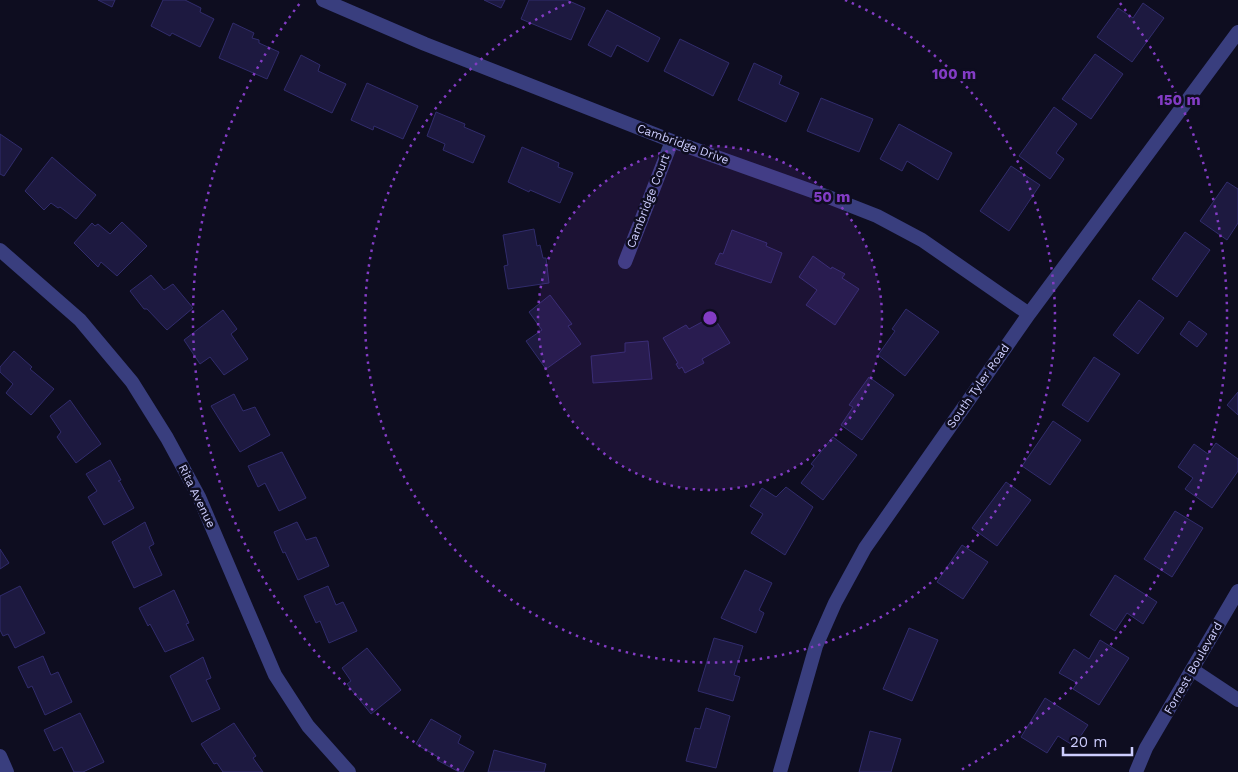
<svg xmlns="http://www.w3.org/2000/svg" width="1238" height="772" font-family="'Work Sans',sans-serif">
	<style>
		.building { fill: #1d1940; stroke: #312c6c }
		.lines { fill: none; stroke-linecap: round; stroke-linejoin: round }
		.minor { stroke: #393e7e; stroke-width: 14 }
		.ring { fill: none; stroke: #833cc5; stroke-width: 2.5; stroke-dasharray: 2.5 5 }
		.labels { text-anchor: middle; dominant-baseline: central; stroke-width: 5; stroke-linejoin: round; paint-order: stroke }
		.street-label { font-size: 12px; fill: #cdcdfe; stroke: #0e0d20 }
		.centre { fill: #833cc5; stroke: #0e0d20; stroke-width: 2.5 }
		.ring-label { font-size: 15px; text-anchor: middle; font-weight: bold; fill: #833cc5; stroke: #0e0d20; stroke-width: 5; stroke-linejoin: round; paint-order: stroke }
	</style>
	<rect width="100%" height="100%" fill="#0e0d20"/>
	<path class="building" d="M98,0H115L112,7Z
		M163,0H185L201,8L200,12L214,19L200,47L172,33L170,36L151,26Z
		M484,0H505L501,8Z
		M529,0H567L585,8L571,40L521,19Z
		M1143,3L1164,18L1132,62L1097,37L1118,8L1133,18Z
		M607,10L660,38L648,62L617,45L611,57L588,45Z
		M233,23L254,33L252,38L259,40V43L279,52L267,79L219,58Z
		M680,39L729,63L713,96L664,71Z
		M1095,54L1123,74L1091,119L1062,99Z
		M301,55L320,65L318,71L346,84L332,113L284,90Z
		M754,63L782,76L779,84L799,93L786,122L738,100Z
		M367,83L418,106L403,139L374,126L373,130L351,120Z
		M821,98L873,119L859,152L807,131Z
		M1054,107L1077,124L1056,153L1064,159L1050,179L1019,156Z
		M436,112L465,124L464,127L485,136L473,163L443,150L445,144L427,136Z
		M899,124L952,153L938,180L907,161L902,171L880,159Z
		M0,134L22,149L4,176L0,174Z
		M522,147L559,163L558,167L573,173L560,203L530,190L529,192L508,182Z
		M52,157L96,195L76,219L60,207L58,208L51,203L44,210L25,191Z
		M1011,166L1040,185L1009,231L980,211Z
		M1227,182L1238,189V223L1227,240L1200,221Z
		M122,222L147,246L117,276L101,262L98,267L74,243L92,223L95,226L98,224L110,234Z
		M534,229L537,246L540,245L543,258H546L549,283L508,289L504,266L508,265L503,235Z
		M732,230L767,243L766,246L782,253L771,283L715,264L720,253L723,254Z
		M1185,232L1210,250L1177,297L1152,279Z
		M813,256L831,269L832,267L845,274L842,278L859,289L835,325L806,305L817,290L799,277Z
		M151,275L164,290L173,284L193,308L167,330L147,309H144L130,291Z
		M550,295L572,324L568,326L581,344L546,369L526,341L542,330L529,312Z
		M1139,300L1164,318L1138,354L1113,335Z
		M906,309L939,332L905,376L878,355L895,331L892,329Z
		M223,310L237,329L231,334L248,359L224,375L210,357L200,364L184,340Z
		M713,316L730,343L702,359L704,363L685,373L682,367L679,369L676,364L678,363L663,338L686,325L689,329Z
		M1189,321L1207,334L1197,347L1180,334Z
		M648,341L652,379L593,383L591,356L625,352V343Z
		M14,351L32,367L30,369L54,389L31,415L6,393L13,384L0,372V367Z
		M1094,357L1120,374L1088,422L1062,405Z
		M869,377L894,395L862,440L841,425L853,407L849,405Z
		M1238,392V415L1227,405Z
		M234,394L243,411L255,407L270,435L240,452L211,406Z
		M70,400L101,444L76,463L57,437L61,432L50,416Z
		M1053,421L1081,440L1050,485L1022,466Z
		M833,437L857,455L823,500L801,483L814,466L811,464Z
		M1216,443L1238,459V471L1212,508L1185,489L1193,478L1178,467L1194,444L1208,454Z
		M282,452L306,498L279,511L265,483L258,487L248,466Z
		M110,460L121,480L118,481L120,482L134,508L104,525L88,497L97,491L86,474Z
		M1006,482L1031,500L997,546L972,528Z
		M786,487L813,507L785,555L751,533L763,514L750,506L762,488L776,497Z
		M1175,511L1203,528L1172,577L1144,559Z
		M145,522L154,544L149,547L162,575L134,588L112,542Z
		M297,522L306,540L316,537L329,566L298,580L285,552L283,553L274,532Z
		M962,545L988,562L963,599L937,582Z
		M0,549L9,563L0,569Z
		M745,570L772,583L759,610L764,613L756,633L721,618Z
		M1115,575L1157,602L1143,624L1127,613L1115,631L1090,615Z
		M20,586L45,633L15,648L8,634L3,636L0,630V596Z
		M328,586L336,605L343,602L357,631L329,643L320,621L316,623L304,596Z
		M174,590L189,623L186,624L194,640L165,652L150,624L148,626L139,608Z
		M909,628L938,640L912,701L883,689Z
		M714,638L743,646L734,675L740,677L733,701L698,691Z
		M1100,640L1129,658L1099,705L1073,689L1077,683L1059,673L1074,649L1089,659Z
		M367,648L401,690L371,714L347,684L351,681L342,668Z
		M43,656L51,675L58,672L72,702L45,715L32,686L28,688L18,667Z
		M203,657L211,678L206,680L220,709L192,722L170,676Z
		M1045,698L1088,725L1074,746L1058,736L1047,753L1021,737Z
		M706,708L730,716L716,768L686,761L695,728L700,729Z
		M80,713L104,762L83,772H74L62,747L54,751L44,730Z
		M431,719L461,736L458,743L474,752L463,772H459L437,760L438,757L416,744Z
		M234,723L256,756L253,758L263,772H223L217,763L214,764L201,744Z
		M870,731L901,739L891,772H859Z
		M494,750L546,764L544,772H488Z"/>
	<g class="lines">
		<path class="minor" d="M323,0L425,44L672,141L826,196L877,216L922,240L1029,314
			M0,250L80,320L132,382L167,438L199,497L275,675L308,726L349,772
			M625,262L672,141
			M1193,670L1238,700
			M0,756L7,772
			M780,772L816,646L835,603L865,548L1029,314L1238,32
			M1136,772L1146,748L1238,591"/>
	</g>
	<circle cx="710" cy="318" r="172" fill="#833cc5" fill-opacity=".12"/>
	<g class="ring">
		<circle cx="710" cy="318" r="172"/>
		<path d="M845 0A345 345 0 1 1 575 0"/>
		<path d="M459 770A517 517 0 0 1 300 3M1120 3A517 517 0 0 1 961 770"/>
	</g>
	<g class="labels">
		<g class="street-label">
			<text transform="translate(683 144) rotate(20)">Cambridge Drive</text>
			<text transform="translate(648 201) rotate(-69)">Cambridge Court</text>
			<text transform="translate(978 386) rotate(-55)">South Tyler Road</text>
			<text transform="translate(197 496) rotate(64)">Rita Avenue</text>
			<text transform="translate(1193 668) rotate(-60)">Forrest Boulevard</text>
		</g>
	</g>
	<circle cx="710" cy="318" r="8" class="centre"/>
	<g class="ring-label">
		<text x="954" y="79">100 m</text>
		<text x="1179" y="105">150 m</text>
		<text x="832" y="202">50 m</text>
	</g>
	<path d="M1063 747v8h69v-8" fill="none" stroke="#cdcdfe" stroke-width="2.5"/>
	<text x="1070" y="747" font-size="15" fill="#cdcdfe" stroke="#0e0d20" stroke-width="4" paint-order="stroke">20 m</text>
</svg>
